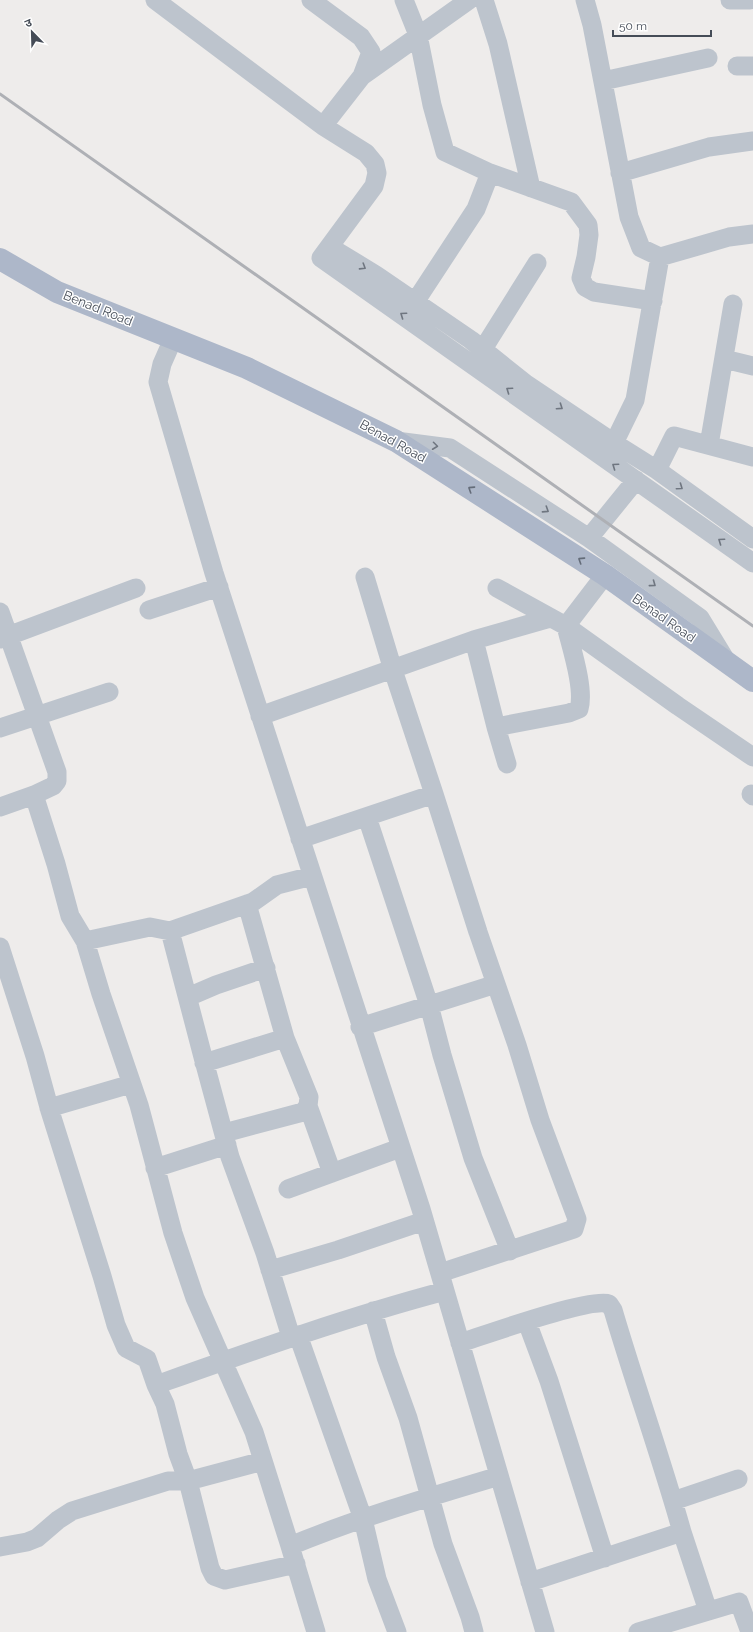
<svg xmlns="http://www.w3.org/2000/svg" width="753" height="1632" font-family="Raleway,'Noto Sans Devanagari',sans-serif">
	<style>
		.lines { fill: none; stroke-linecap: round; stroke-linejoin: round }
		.minor { stroke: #bdc4cd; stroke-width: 19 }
		.major { stroke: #adb7c9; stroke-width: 22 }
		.rail { stroke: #aeb0b5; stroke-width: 3 }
		.oneway { stroke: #6f7680 }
		.oneway2 { stroke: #646c79 }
		.labels { text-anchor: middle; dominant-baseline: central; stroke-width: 3; stroke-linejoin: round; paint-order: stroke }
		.street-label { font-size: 13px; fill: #454c57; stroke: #fff }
	</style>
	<rect width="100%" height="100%" fill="#eeeceb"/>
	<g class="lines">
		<path class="minor" d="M155,0L323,126L366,153L375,164L377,173L374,186L321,258L753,563
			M311,0L361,37L371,52L362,76L323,126
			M404,0L418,35L432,105L445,152L490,173L571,202L588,225L589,235L586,257L581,278L585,287L594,292L653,301
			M484,0L498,44L531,188
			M585,0L592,25L629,217L641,248L660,257
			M730,0H750
			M737,66H753
			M362,76L469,0
			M603,81L708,58
			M620,173L709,147L753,141
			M330,247L376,275L471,340L526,384L614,443L657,470L753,539
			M415,302L476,209L490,173
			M173,339L162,364L158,382L214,573L421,1209L545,1632
			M483,349L537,263
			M724,359L753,366
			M396,441L450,448L589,538L700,618L725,659
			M614,443L635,400L660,257L729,237L753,234
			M709,445L733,304
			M657,470L674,436L753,457
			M589,538L636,480
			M365,577L393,670L434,794L478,932L517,1045L540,1120L577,1219L574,1229L440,1273
			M497,588L566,626L678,706L753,757
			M149,610L219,587
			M0,612L57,772V781L53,786L34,795
			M0,639L136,588
			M474,640L496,727L507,764
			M260,716L474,640L550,618
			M496,727L569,713L579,709C585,689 571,647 566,626L605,575
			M0,728L109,692
			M751,794L753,796
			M0,807L34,795L56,864L70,916L85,941L101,994L139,1105L173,1233L195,1298L254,1432L290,1546
			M367,817L429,1005L442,1055L473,1158L510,1251
			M300,839L434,794
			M170,931L203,1057L230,1157L265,1253L291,1337
			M85,941L150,927L170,931L253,902L277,885L312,876
			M0,947L35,1056L50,1111L102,1276L116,1325L126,1348L147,1359L156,1385C252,1351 347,1317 445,1291
			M188,997L216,985L266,968
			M360,1027L496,984
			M204,1063L285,1038
			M308,1106L332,1173
			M49,1108L131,1084
			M224,1133L303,1112L308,1106L309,1097L285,1038L247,904
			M155,1168L227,1145
			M288,1189L400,1148
			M270,1270L338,1250L424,1221
			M373,1311L386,1357L408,1418L443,1544L470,1617L474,1632
			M527,1322L549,1381L605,1558
			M298,1335L363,1519L377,1579L397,1632
			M460,1343C485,1335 591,1297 609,1304L613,1310C635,1385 661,1457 682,1532L530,1582
			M156,1385L165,1404L178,1454L188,1481L210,1568L214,1576L225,1580L296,1564
			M673,1501L738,1479
			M682,1532L708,1611
			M0,1547L27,1542L37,1538L58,1520L72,1511L168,1481H188L263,1461
			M316,1632L290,1546C358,1518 429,1497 499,1476
			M638,1632L739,1602L750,1632"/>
		<path class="major" d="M0,259L57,292L247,368L396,441L605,575L753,681"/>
		<path class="rail" d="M0,94L753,626"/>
	</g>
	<defs><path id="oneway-chevron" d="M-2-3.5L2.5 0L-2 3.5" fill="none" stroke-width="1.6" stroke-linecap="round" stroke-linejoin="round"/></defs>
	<g class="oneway">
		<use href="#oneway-chevron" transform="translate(363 267) rotate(32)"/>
		<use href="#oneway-chevron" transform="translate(403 315) rotate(-145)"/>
		<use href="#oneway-chevron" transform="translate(509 390) rotate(-145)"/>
		<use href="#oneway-chevron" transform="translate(560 407) rotate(34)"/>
		<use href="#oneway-chevron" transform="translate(435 446) rotate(7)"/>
		<use href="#oneway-chevron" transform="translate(615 466) rotate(-145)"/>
		<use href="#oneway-chevron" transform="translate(680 487) rotate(35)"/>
		<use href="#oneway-chevron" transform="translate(546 510) rotate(33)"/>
		<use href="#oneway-chevron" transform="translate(721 541) rotate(-145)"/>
		<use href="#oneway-chevron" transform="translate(653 584) rotate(36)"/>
	</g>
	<g class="oneway2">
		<use href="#oneway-chevron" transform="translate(471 489) rotate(-147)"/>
		<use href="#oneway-chevron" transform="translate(581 560) rotate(-147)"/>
	</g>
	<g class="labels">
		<g class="street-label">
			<text transform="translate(98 308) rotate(22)">Benad Road</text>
			<text transform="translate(393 441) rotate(29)">Benad Road</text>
			<text transform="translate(664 618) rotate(35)">Benad Road</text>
		</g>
	</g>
	<g transform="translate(32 32) rotate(337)" stroke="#ffffff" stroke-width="3" paint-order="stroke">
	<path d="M0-3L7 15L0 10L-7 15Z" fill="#454c57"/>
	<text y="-6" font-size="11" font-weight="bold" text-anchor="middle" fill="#454c57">उ</text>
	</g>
	<path d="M613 30v6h98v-6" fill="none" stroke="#454c57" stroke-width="2"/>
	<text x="619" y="30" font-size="12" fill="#454c57" stroke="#ffffff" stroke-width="3" paint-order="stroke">50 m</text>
</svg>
